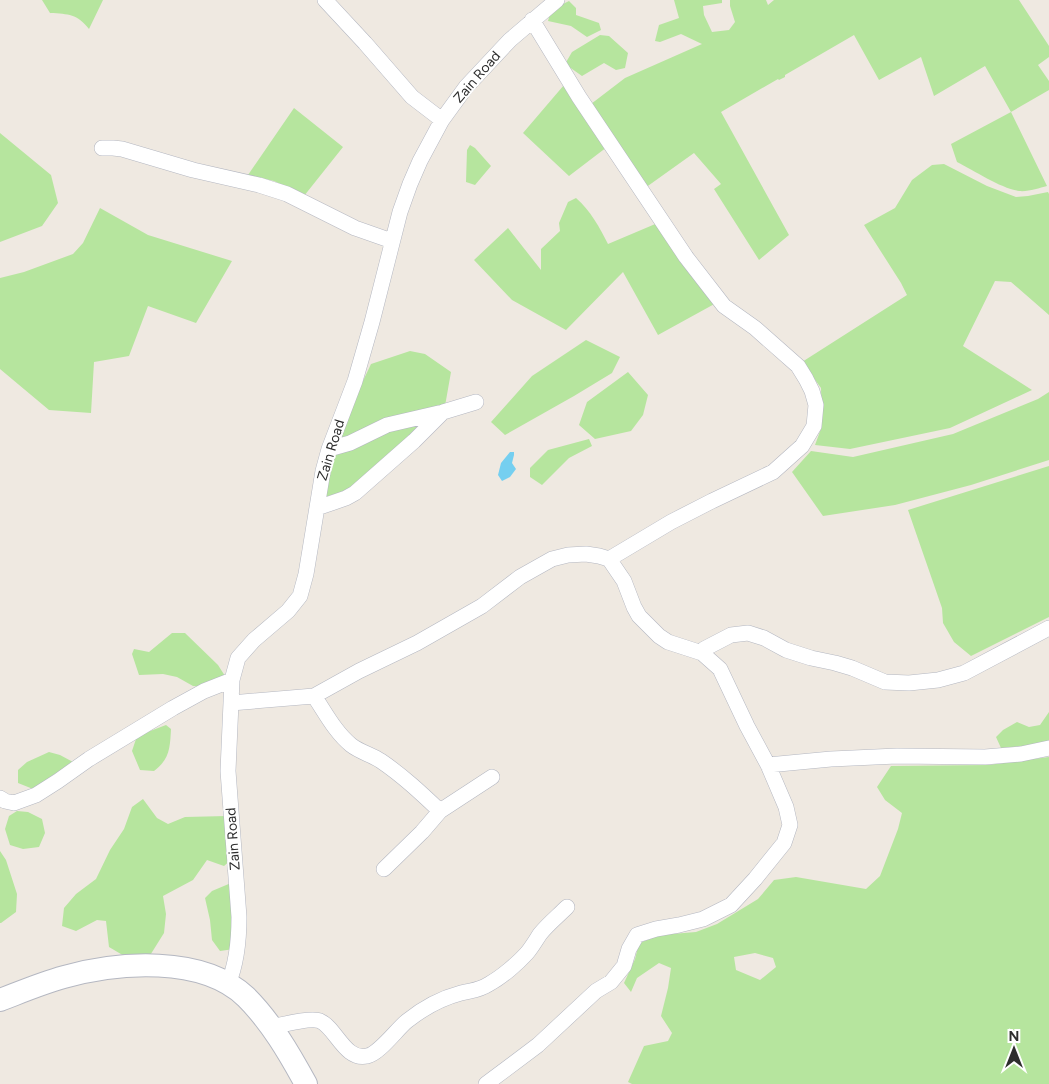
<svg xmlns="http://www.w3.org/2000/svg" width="1049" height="1084" font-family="Figtree,sans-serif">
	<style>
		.green { fill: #b6e59e; fill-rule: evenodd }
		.water { fill: #75cff0 }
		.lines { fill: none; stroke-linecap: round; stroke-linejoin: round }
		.minor-casing { stroke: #b4b7c1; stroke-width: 16 }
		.secondary-casing { stroke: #b4b7c1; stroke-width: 24 }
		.minor { stroke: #fff; stroke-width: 15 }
		.secondary { stroke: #fff; stroke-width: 22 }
		.labels { text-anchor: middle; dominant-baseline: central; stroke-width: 4; stroke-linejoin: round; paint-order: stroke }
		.street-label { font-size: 14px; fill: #2e2e2e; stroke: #fff }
	</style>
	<rect width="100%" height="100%" fill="#efe9e1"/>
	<path class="green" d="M42,0H103L89,29C77,14 69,14 50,13Z
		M674,0H722V3L703,6L704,15L712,32L729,30L735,22L730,6V0H766L768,5L774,0H1019L1049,46V57L1038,65L1049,81V90L1011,112L1047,186C1039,188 1028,192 1019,191C1000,188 975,171 957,162L951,144L1011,112L985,66L934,96L921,57L879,80L854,35L785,75V77L779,80L778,79L721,112L789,235L759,260L714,189L721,184L694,153L645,188L591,104L625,78L702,44L681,34L660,42L655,41L659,25L679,18Z
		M569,1L576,8V15L599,23L601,30L587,37L571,26L548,21L551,10Z
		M600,35L609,36L628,53L625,68L616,70L604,63L582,76L565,64L572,52Z
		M564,85L607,147L569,176L523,133Z
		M294,108L343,147L304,196L274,181L248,175Z
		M0,133L51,175L58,203L42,226L0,242Z
		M470,145L475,148L491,166L475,185L466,182L467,150Z
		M944,164L987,186L1016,197L1028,196L1048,192L1049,194V315L1011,282L995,281L963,346L1032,390L950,428L850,449L815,445L822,426L821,388L802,362L907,295L901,283L864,225L895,208L912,180L932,165Z
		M576,198C590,210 600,228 608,244L660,222L718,302L658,335L623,272L566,330L512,300L474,260L508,228L541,270V249L560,231L559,223L568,202Z
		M100,208L148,235L232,261L196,323L148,306L129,356L94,362L91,413L49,410L0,369V278L24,272L73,254L83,243Z
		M586,340L620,357L612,373L574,396L505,435L491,422L532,376Z
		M410,351L425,354L451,372L445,406L421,413L413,441L363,483L329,497L319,493L337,436L371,364Z
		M628,372L648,395L643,415L631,431L595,439L579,425L587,402Z
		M1049,392V460L971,485L895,505L823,516L792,472L811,451L853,457L953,434L1038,399Z
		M589,439L592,446L569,458L542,485L530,477V468L548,450Z
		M1049,466V617L971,656L954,642L943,623L942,608L908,510Z
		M172,633H185L218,665L225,676L212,687L193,686L177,677L163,674L139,675L132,654L134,649L149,652Z
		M1049,712V741L1037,745L1001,748L996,737L1003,730L1017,722L1029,727L1040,725Z
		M166,725L171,729C170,747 170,759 154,771L140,770L132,751L137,736Z
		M49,752L60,755L73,762L33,789L18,783V770L27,762Z
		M1049,757V1084H632L628,1082L644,1046L668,1041L672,1033L661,1016L668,988L671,968L659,963L637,978L631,992L624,983L635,959L639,943L660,935L696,932L717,924L758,899L774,880L796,877L866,889L880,876L898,829L902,813L885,800L877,787L891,766L988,765ZM755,953L773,958L776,967L760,980L736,970L734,957Z
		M143,799L157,818L168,824L185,817L227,816L231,860L224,866L207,860L193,880L163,896L166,914L164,933L149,957L131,960L109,947L106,921L97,920L76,931L62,926L64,908L76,894L96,879L110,850L124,829L132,807Z
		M17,811L28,812L42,819L45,833L39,847L23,849L10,845L5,829L9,816Z
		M0,851L6,860L17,894L16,912L1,923H0Z
		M231,883L234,949L220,951L212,940L210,920L205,898L212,891Z"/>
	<path class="water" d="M510,452H514V455L512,463L516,469L510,477L502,481L498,475L501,463Z"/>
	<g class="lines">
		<g class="minor-casing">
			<path id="minor" d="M325,0L365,43L412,97L442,120
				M532,20L579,97L686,257L724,306L755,328L798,366L806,379L812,391L816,405L814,426L802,446L773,472L712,501L671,522L609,559
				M102,148H113L122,149L193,170L259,185L287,194L355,228L392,241
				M329,449L350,443L387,425L443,412L476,402
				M317,508L346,498L355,493L414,441L443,412
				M702,653L704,649L731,635L748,633L764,638L786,650L811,658L835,663L852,668L885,682L909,683L938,680L964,673L1049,628
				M314,696C325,712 335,732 351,745C360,752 372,755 381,761C403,776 421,793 440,811L422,832L384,869
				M231,703L314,696L359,671L417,643L482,606L520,577L552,559L568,555L586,554L599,556L609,559L624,581L634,607L639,616L659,636L668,642L702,653L720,669L747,726L768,765L786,807L790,825L784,843L755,879L731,905L703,919L679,925L656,929L637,935L629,949L624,966L611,982L596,991L538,1045L486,1084
				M768,765L831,759L897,756L985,757L1021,754L1049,748
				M0,798L5,801L14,803L36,795L58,781L89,759L173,708L204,691L232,680
				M440,811L492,777
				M228,984C237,963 239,941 239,917L228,771L232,680L238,658L254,640L288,611L300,596L306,574L323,471L329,449L355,381L372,322L400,212L410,184L420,161L442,120L466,87L510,40L557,0
				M271,1027C281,1025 312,1017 320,1021C336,1028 345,1061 367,1056C379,1054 397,1029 407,1021C422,1009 442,998 461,993C472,990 478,991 489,984C502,977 518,963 527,953C532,947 536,940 540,934C548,924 558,916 567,907"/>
		</g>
		<g class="secondary-casing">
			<path id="secondary" d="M0,1000C21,992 42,983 64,977C118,962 202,955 246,997C271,1022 289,1053 306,1084"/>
		</g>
		<use href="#minor" class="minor"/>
		<use href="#secondary" class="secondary"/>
	</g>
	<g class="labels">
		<g class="street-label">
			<text transform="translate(477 77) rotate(-49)">Zain Road</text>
			<text transform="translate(331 450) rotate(-73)">Zain Road</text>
			<text transform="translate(233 839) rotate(-94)">Zain Road</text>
		</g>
	</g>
	<g transform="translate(1014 1049)" stroke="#ffffff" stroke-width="4" paint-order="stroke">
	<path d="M0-4L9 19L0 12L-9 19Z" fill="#2e2e2e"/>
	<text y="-8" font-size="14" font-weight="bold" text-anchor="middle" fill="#2e2e2e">N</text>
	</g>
</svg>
